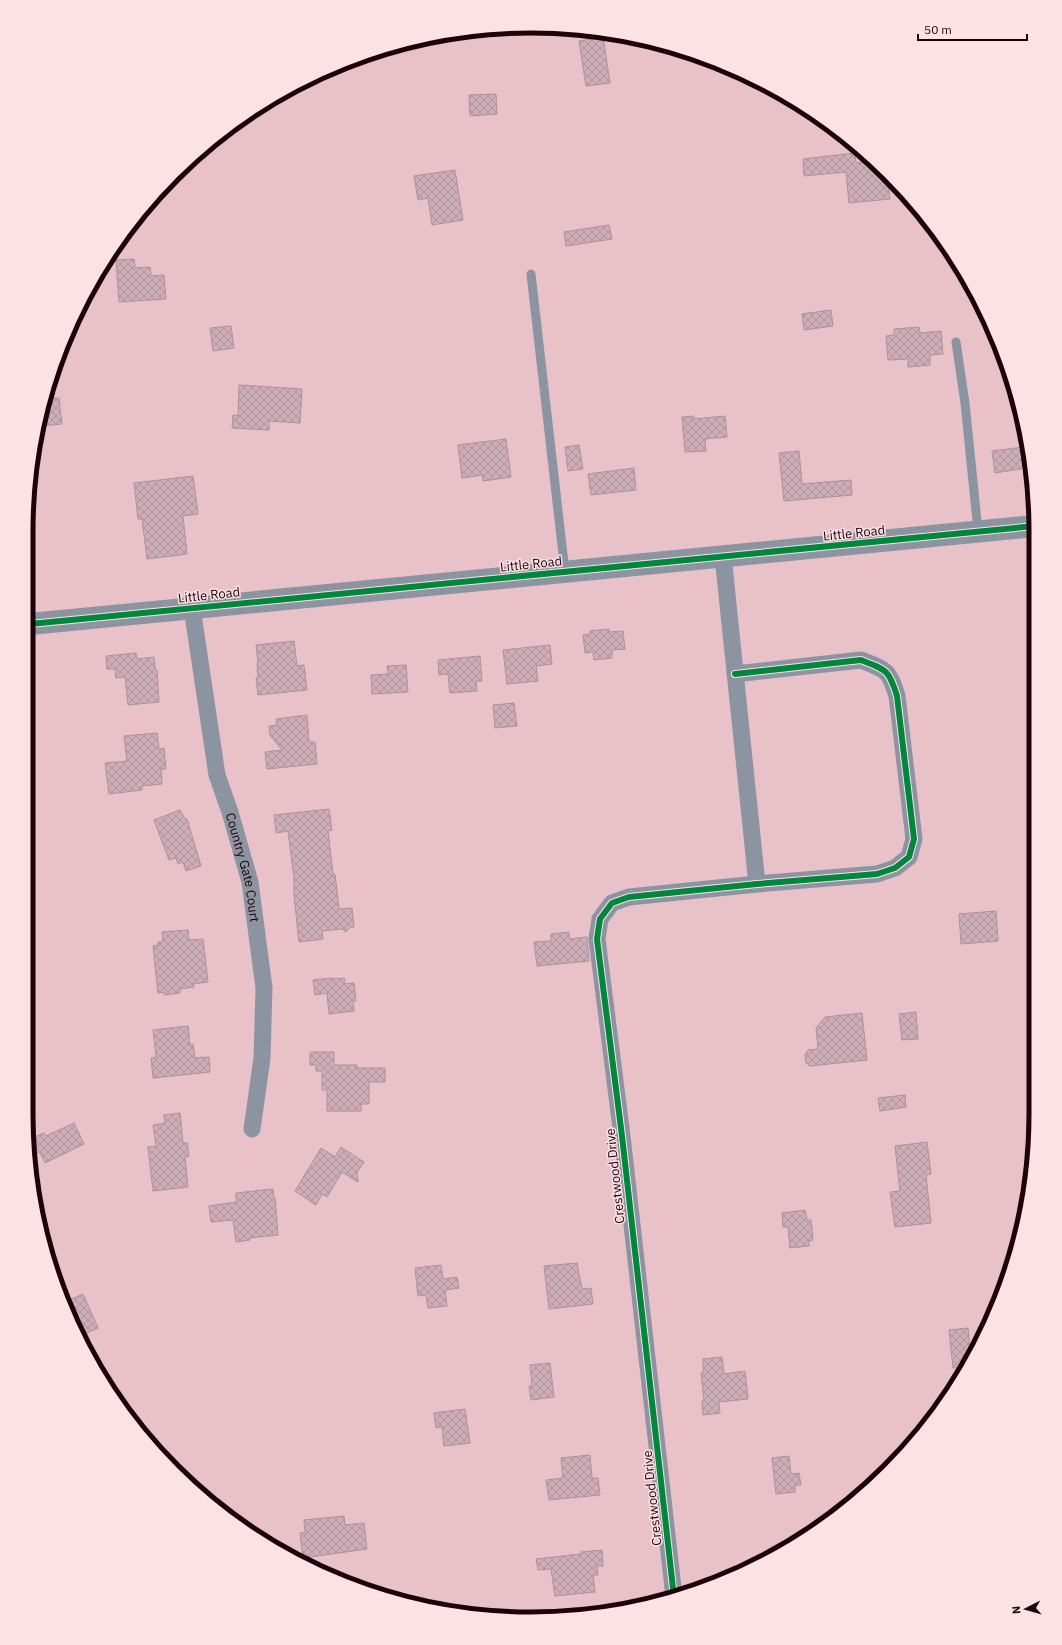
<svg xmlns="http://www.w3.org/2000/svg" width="1062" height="1645" font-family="'IBM Plex Sans',sans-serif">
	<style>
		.building { fill: url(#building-cross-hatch); stroke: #ae909a }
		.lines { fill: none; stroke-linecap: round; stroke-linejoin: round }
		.service { stroke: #8d94a1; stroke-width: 9 }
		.minor { stroke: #8d94a1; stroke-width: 17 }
		.tertiary { stroke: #8d94a1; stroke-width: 22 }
		.cycleway-casing { stroke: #fce1e5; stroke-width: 8 }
		.cycleway { stroke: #00873e; stroke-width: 6 }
		.labels { text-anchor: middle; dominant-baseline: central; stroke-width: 3; stroke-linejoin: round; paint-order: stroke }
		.street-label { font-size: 13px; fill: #1d0309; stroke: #fce1e5 }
		.rim { fill: none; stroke: #1d0309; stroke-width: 5 }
	</style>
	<defs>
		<pattern id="building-cross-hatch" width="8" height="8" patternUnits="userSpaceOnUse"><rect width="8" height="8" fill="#cdaeb8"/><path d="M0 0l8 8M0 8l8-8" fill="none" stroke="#b0949d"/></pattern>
	</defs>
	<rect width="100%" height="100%" fill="#e8c1c9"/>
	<path class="building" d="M603,37L610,83L586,86L579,41Z
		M496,94L497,114L470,116L469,95Z
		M855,153L856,163L873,161L887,176L890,199L849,203L846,172L804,176L803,159Z
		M455,170L463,220L432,225L428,198L418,200L414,176Z
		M609,225L612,239L566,246L564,232Z
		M134,259L135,268L150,267L151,276L164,275L166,299L119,302L116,260Z
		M831,310L833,326L804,330L802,314Z
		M231,326L234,348L213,351L210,328Z
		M919,327L920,333L941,331L943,354L930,355V365L908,367V359L888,360L886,336L894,335V329Z
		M239,385L302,389L300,423L269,421V430L232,428L233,415L238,416Z
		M59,398L62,424L41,426L48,399Z
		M694,416V419L725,416L727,437L705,439L706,451L685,452L682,417Z
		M506,439L511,477L483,481L482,475L462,478L458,445Z
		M579,445L583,469L568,471L565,447Z
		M1023,447L1026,468L995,473L992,451Z
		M799,451L802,484L851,480L852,495L784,501L779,453Z
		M634,468L636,490L591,495L588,474Z
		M193,476L198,514L183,516L187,554L147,559L142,519H138L134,483Z
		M609,629V632L623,631L625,649L612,650V658L594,660L593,652L585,653L583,635L590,634V631Z
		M294,641L297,666L304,665L307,690L258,695L256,678H258L257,664H258L256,645Z
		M550,645L552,664L536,666L538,681L507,684L503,650Z
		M136,653L137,659L154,657L155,668L157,670L159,702L128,705L125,677L116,678L115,669H107L106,656Z
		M480,656L482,681H476L477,691L450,693L448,674L439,675L438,660Z
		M406,665L408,692L372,694L371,675L388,674L387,666Z
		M514,703L517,726L495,728L493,705Z
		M307,715L309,742H315L317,764L267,769L265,752L282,750L270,735L269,726L277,725L276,719Z
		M157,733L159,749L164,748L166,769H161L162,784L142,786V790L109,794L105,763L127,761L124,736Z
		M329,809L332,830L328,831L333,874H335L339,909L352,908L354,927L349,928L346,932L342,929L322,931L323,939L299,942L294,895V878L288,831L276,833L274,815Z
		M180,810L185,819H187L201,866L186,871L183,862L178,864L176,858L169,860L154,820Z
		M996,911L998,941L961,944L959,914Z
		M188,930L189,940L203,939L208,982L193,984L194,987L180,989V993L164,995V992L158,993L153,946L158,945V942H163L162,932Z
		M569,932V939L587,937L589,961L537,966L534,942L551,941V934Z
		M332,978L333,979L344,978L345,984L354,983L356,1001H353L354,1011L329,1014L327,993L315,995L313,980Z
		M916,1012L918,1039L902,1040L899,1014Z
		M862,1013L867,1060L810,1066L806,1063L805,1055L808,1050L818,1049L816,1028L825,1017Z
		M188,1026L190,1045L193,1044L195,1058L209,1057L210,1072L153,1078L151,1058L156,1057L153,1030Z
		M310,1052H334V1065H357V1068H385V1082H369V1104H361V1111H327V1090H322V1071H316V1065H310Z
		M905,1095L906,1107L880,1111L878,1098Z
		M180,1113L183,1143H187L189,1156L185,1157L188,1187L153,1191L148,1147L156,1146L153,1125L165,1123L164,1115Z
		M74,1123L84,1144L45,1163L40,1152L30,1157V1139L44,1133L46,1136Z
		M927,1142L931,1174L926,1175L931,1223L895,1227L890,1192L900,1191L895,1146Z
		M341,1147L364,1162L357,1172L358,1182L342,1172L327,1197L322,1194L316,1205L295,1191L321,1148L335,1157Z
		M273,1189L274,1198H275L278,1235L249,1238L250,1240L236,1242L233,1220L211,1222L209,1206L236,1202V1193Z
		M805,1210L807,1220H811L813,1240L809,1241V1246L790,1248L788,1227H783L782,1213Z
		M577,1263L582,1289L591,1288L593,1304L549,1309L544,1266Z
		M441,1265L443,1279L457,1277L459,1288L445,1290L447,1306L428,1308L426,1295L418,1296L415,1268Z
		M83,1294L98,1328L82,1335L65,1302Z
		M968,1328L971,1357L966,1367L953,1368L949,1330Z
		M722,1357L724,1374L745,1371L748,1399L719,1402L720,1413L703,1415L702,1401H704L701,1373H703V1359Z
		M550,1363L554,1397L531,1400L529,1386H532L530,1365Z
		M465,1409L470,1443L444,1446L442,1427L436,1428L434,1413Z
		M590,1455L592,1478H598L600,1495L549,1500L546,1480L563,1478L561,1458Z
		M789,1456L791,1474L799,1473L801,1485H795V1492L776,1494L772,1458Z
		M344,1516L345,1525L364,1523L367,1549L303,1558L300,1533L305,1532L304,1520Z
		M602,1550L603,1566H597L598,1575H593L595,1592L555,1596L551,1569L538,1570L536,1559L581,1554V1552Z"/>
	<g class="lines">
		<path class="service" d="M531,274L565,572
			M956,342L965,403L978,531"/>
		<g class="minor">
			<path d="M723,556L757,884"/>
			<path id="s1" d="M192,608L217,775L230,812L250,882L264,988L262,1058L252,1129"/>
			<path d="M674,1597L622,1136L597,939L600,919L612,903L629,897L757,884L877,874L895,868L909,857L914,839L897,696C889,670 887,670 861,660L735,674"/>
		</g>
		<path class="tertiary" d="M30,624L1035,526"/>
		<g class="cycleway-casing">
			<path id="cycleway" d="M30,624L1035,526
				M674,1597L622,1136L597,939L600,919L612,903L629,897L757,884L877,874L895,868L909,857L914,839L897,696C889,670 887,670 861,660L735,674"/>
		</g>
		<use href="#cycleway" class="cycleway"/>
	</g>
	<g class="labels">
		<g class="street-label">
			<text transform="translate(854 533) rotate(-6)">Little Road</text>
			<text transform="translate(531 564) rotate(-6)">Little Road</text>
			<text transform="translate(209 595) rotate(-6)">Little Road</text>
			<text stroke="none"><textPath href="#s1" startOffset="265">Country Gate Court</textPath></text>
			<text transform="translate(615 1176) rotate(-96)">Crestwood Drive</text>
			<text transform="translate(652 1498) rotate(-96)">Crestwood Drive</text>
		</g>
	</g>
	<path d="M0 0H1062V1645H0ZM531 33H531A498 498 0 0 1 1029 531V1114A498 498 0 0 1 531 1612H531A498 498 0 0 1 33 1114V531A498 498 0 0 1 531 33Z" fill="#fce1e5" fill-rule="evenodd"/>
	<path class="rim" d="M531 33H531A498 498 0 0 1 1029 531V1114A498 498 0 0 1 531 1612H531A498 498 0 0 1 33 1114V531A498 498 0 0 1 531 33Z"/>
	<g transform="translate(1026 1609) rotate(264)" stroke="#fce1e5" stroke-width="3" paint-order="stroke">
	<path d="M0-3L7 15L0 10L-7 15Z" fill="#1d0309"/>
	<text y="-6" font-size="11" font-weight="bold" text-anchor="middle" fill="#1d0309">N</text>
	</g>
	<path d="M918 34v6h109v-6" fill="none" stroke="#1d0309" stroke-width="2"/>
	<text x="924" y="34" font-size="12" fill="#1d0309" stroke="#fce1e5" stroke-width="3" paint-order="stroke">50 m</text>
</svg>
